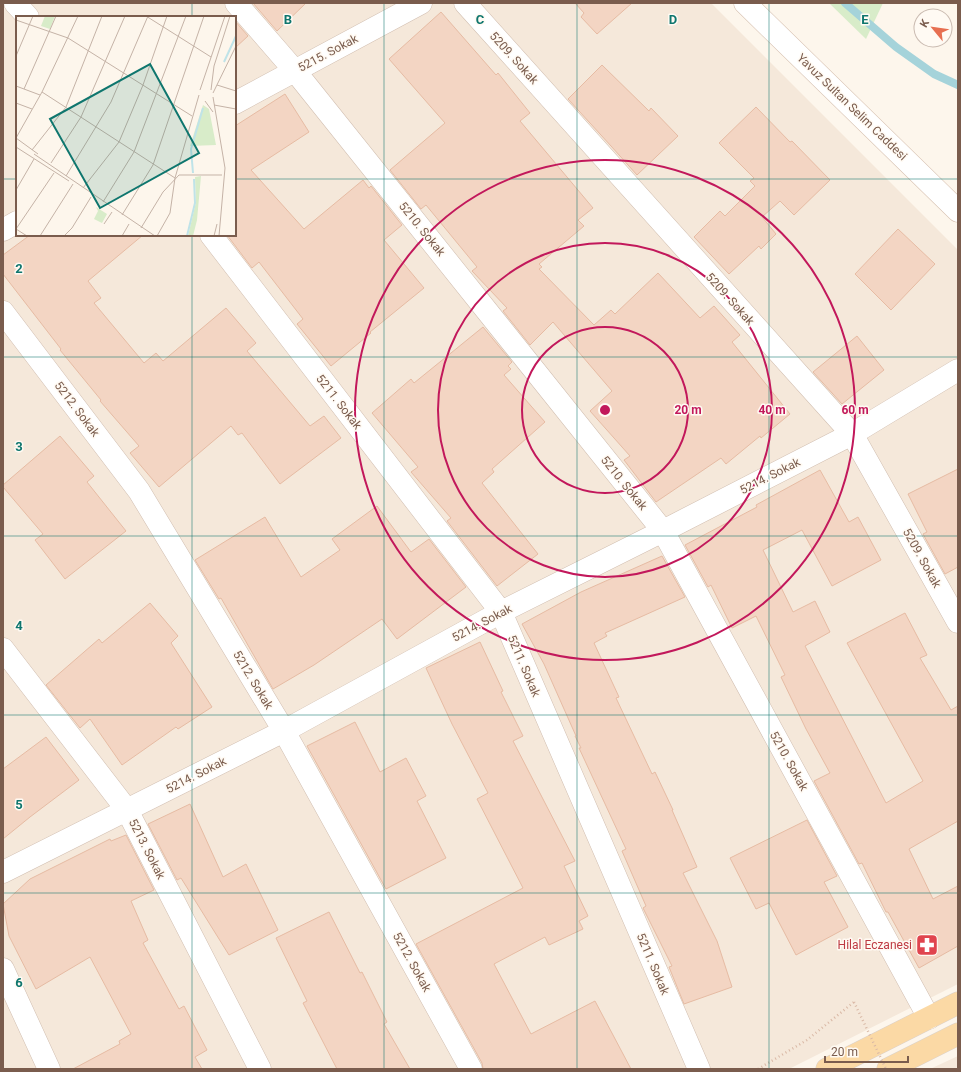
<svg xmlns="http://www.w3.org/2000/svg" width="961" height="1072" font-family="Roboto,sans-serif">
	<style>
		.residential { fill: #f5e8da; fill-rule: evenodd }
		.green { fill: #d8ecc9 }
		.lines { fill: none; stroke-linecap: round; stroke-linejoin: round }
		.stream { stroke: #a5d3da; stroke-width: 8 }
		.building { fill: #f3d5c3; stroke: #e6bba3 }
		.minor-casing { stroke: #d1beb0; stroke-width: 23 }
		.secondary-casing { stroke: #d6c0b0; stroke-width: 23 }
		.primary-casing { stroke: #dad1cd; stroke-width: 23 }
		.path { stroke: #d9b8a5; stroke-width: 2.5; stroke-dasharray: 1 3; stroke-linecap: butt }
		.minor { stroke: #fff; stroke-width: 22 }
		.secondary { stroke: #fff; stroke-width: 22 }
		.primary { stroke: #fbd9a5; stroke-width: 22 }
		.path-bridge { stroke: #d9b8a5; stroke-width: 2.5; stroke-dasharray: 1 3; stroke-linecap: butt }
		.grid { fill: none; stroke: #0f766e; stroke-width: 1; stroke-opacity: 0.55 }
		.ring { fill: none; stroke: #c2185b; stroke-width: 2 }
		.labels { text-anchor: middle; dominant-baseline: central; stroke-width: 3; stroke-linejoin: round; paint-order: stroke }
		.street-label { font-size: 12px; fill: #7a5c4d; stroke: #fffaf3 }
		.health-label { font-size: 12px; fill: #be3a42; stroke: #fffaf3; text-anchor: end }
		.inset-river { fill: none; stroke: #bfe3e8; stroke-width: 2 }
		.inset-road { fill: none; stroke: #c5b3a7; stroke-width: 1 }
		.view { fill: #0f766e; fill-opacity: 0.15; stroke: #0f766e; stroke-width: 2 }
		.inset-edge { fill: none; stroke: #7a5c4d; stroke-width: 2 }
		.grid-label { font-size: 13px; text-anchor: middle; font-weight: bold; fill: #0f766e; stroke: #fffaf3; stroke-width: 3; stroke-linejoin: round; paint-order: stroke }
		.centre { fill: #c2185b; stroke: #fffaf3; stroke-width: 2 }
		.ring-label { font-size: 12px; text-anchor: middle; font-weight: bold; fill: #c2185b; stroke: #fffaf3; stroke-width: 3; stroke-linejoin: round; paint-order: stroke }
	</style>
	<rect width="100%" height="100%" fill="#fdf6ec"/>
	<path class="residential" d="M3,3H711L958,250V984L789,1069H3ZM17,17H235V235H17Z
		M958,1056V1069H930Z"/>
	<path class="green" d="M829,3H883L866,39Z"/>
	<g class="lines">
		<path class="stream" d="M845,3L896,47L934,74L958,85"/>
	</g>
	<path class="building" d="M253,3H306L277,31Z
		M575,3H632L597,34L581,17L584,13Z
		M441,12L496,75L498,73L530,113L520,121L593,208L578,220L584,226L539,264L542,267L539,269L594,325L611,310L615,314L658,273L700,318L714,306L740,335L732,342L790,414L761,438L760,436L726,464L721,458L656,502L624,460L630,456L590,411L612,391L553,322L530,345L503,311L507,308L472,271L477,267L426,205L421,209L390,170L445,123L389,59Z
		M235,21L248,36L235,48Z
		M602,65L649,111L651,108L678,136L637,175L611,146L568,99Z
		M285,94L309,132L251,170L304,229L363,180L369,188L371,186L402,225L384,240L424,288L370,332L371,333L331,366L297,324L303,319L259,262L252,268L227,235H235V126Z
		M756,107L790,142L792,141L830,180L794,215L780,201L762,217L776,234L761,249L759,246L729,274L694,237L720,211L725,216L755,186L750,181L754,178L719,143Z
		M898,229L935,264L891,310L855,274Z
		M30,235H143L88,281L101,298L94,303L144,363L156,353L163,361L226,308L256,343L247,351L310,426L324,416L341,438L280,484L242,433L238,435L231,426L159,487L130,453L139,446L100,401L101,400L60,350L61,349L3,274V255Z
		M483,327L512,362L508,366L511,369L504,375L545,422L492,469L494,472L482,483L538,554L497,586L447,521L451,518L411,472L418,467L372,413L411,379L414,383Z
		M857,336L884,370L842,404L813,372Z
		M60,436L94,476L87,482L126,531L65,579L35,540L43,534L3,487V485Z
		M958,469V567L945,574L923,534L927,532L908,494Z
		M820,470L849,522L858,517L881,560L832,586L802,530L763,550L793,612L815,601L830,632L805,646L886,803L923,781L847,643L905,613L927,655L920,658L951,710L958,706V821L909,849L933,899L958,886V946L919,968L888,912H886L862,863L859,864L814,781L830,773L806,729L781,677L785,675L756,616L732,628L711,585L708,587L685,545L757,507L756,505Z
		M377,506L411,552L429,539L466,587L397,639L382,619L314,665L273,689L221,598L219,599L195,560L265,517L301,577L340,550L332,539Z
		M662,556L685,597L605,633L607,636L594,643L619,697L616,698L652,774L655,772L673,810H672L697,867L683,873L717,941L732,987L684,1004L669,967L672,966L643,908L646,906L622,851L626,849L579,748H581L575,736H576L544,664L522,624L581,592Z
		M150,603L178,636L171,643L212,707L178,729L176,727L122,765L90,719L80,728L46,685L99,639L102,643Z
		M480,642L503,691L501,692L523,736L513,741L575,861L564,866L588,916L579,921L583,929L549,945L545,937L494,964L531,1034L595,1001L631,1069H483L482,1063L416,944L523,888L477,799L488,793L452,724L426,668Z
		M355,722L380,772L406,758L426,796L417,801L446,858L386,889L307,746Z
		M46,737L79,780L30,817L3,839V769Z
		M190,804L223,877L246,864L278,930L229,955L181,878L177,880L148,824Z
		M807,820L837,876L824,882L848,927L796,955L769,903L756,909L730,858Z
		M126,835L154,890L131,901L148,940L143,943L179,1009L184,1006L207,1050L195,1057L202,1069H73L120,1044L119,1041L131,1034L90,957L36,989L9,936L3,904L30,879L110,839L111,841Z
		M329,912L360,973L362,972L387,1022L384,1024L410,1069H337L303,1003L307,1001L276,938Z"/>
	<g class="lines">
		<g class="minor-casing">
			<path id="minor" d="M15,3L28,17
				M236,3L295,71L663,531L929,1018
				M465,3L852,434L958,622
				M235,103L421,3
				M3,230L17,222
				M211,235L501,612L699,1069
				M3,312L139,491L284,731L471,1069
				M3,649L127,810L260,1069
				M3,872L284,731L501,612L663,531L852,434L958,370
				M3,969L49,1069"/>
		</g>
		<g class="secondary-casing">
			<path id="secondary" d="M745,3L958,211"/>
		</g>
		<g class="primary-casing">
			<path id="primary" d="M827,1069L958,1003
				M888,1069L958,1034"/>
		</g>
		<path class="path" d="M758,1069L807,1040L854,1002"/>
		<use href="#minor" class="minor"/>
		<use href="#secondary" class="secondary"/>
		<use href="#primary" class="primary"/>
		<path class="path-bridge" d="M854,1002L886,1069"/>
	</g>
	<path class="grid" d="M192,3V17M384,3V1069M577,3V1069M769,3V1069M3,179H17M235,179H958M192,235V1069M3,357H958M3,536H958M3,715H958M3,893H958"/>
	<g class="ring">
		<circle cx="605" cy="410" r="83"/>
		<circle cx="605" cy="410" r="167"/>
		<circle cx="605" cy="410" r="250"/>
	</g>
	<defs>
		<g id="pharmacy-square" transform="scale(1.15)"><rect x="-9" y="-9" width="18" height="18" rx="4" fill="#e0444e" stroke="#fffaf3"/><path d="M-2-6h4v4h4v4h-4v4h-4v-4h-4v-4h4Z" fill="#fff"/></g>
	</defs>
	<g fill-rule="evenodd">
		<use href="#pharmacy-square" x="927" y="945"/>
	</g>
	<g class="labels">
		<g class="street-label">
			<text transform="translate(328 53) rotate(-28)">5215. Sokak</text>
			<text transform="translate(514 58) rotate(48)">5209. Sokak</text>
			<text transform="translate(852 107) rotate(44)">Yavuz Sultan Selim Caddesi</text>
			<text transform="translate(422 229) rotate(51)">5210. Sokak</text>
			<text transform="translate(730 299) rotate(48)">5209. Sokak</text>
			<text transform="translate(339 402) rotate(52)">5211. Sokak</text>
			<text transform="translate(77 409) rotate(53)">5212. Sokak</text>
			<text transform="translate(770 476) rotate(-27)">5214. Sokak</text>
			<text transform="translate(624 483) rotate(51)">5210. Sokak</text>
			<text transform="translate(922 558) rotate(61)">5209. Sokak</text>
			<text transform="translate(482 623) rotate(-28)">5214. Sokak</text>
			<text transform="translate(524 666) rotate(67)">5211. Sokak</text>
			<text transform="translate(253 680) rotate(59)">5212. Sokak</text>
			<text transform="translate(789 761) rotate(61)">5210. Sokak</text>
			<text transform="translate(196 775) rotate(-27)">5214. Sokak</text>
			<text transform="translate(147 849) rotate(63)">5213. Sokak</text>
			<text transform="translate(412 962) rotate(61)">5212. Sokak</text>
			<text transform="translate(653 964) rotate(67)">5211. Sokak</text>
		</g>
		<g class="health-label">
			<text x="912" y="945">Hilal Eczanesi</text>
		</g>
	</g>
	<g transform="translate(16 16)">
		<rect width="220" height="220" fill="#fdf6ec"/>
		<path d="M29,0H39L34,13L25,10ZM187,89L193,93L200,129L174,130ZM185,160L181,204L177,220H172L180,186L179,161ZM80,191L91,198L86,207L78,203L82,195Z" fill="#d8ecc9"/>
		<path class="inset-river" d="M208,46L220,20M177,157L175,133L187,92M171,220L179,187L178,163"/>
		<path class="inset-road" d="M130,0L195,41M0,4L52,22L176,100M0,40L17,0M201,69L220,75M0,70L24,79M8,73L40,0M184,74L209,0M195,74L198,50L214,0M26,76L159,162M197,77L220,30M197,81L209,152L203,220M189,85L197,96M0,87L16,93M198,89L220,93M0,122L26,76L62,0M0,122L22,138M0,131L53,165M16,134L50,91L86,0M18,138L139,220M35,147L65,101L109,0M50,160L95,86L132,0M67,172L103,126L127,69L151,0M0,174L18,143M87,186L118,136L170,0M106,199L137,149L188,0M88,208L96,196M125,212L147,176L163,159H206M0,213L38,157M0,213L11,220M24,220L57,168M48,220L56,212L75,181M106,220L113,208M141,220L154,197L159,162L183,79M198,220L201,208"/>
		<path class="view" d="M134,48L183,137L84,192L34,103Z"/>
		<rect width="220" height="220" class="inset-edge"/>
	</g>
	<g class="grid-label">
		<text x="288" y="24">B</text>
		<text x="480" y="24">C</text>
		<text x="673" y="24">D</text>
		<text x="865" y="24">E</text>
		<text x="19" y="273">2</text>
		<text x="19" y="451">3</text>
		<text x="19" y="630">4</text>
		<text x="19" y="809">5</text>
		<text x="19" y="987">6</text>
	</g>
	<circle cx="605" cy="410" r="6" class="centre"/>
	<g class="ring-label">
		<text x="688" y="414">20 m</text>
		<text x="772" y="414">40 m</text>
		<text x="855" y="414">60 m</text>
	</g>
	<rect width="961" height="1072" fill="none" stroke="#7a5c4d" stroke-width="8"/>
	<g transform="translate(933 28) rotate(299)"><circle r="19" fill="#fffaf3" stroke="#cabbb1"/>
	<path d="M0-3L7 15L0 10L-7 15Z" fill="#e76f51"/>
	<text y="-6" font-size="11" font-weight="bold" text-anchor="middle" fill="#7a5c4d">K</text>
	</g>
	<path d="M825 1056v6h83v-6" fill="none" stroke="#7a5c4d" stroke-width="2"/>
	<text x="831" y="1056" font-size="12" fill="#7a5c4d" stroke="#fffaf3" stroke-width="3" paint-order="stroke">20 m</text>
</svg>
